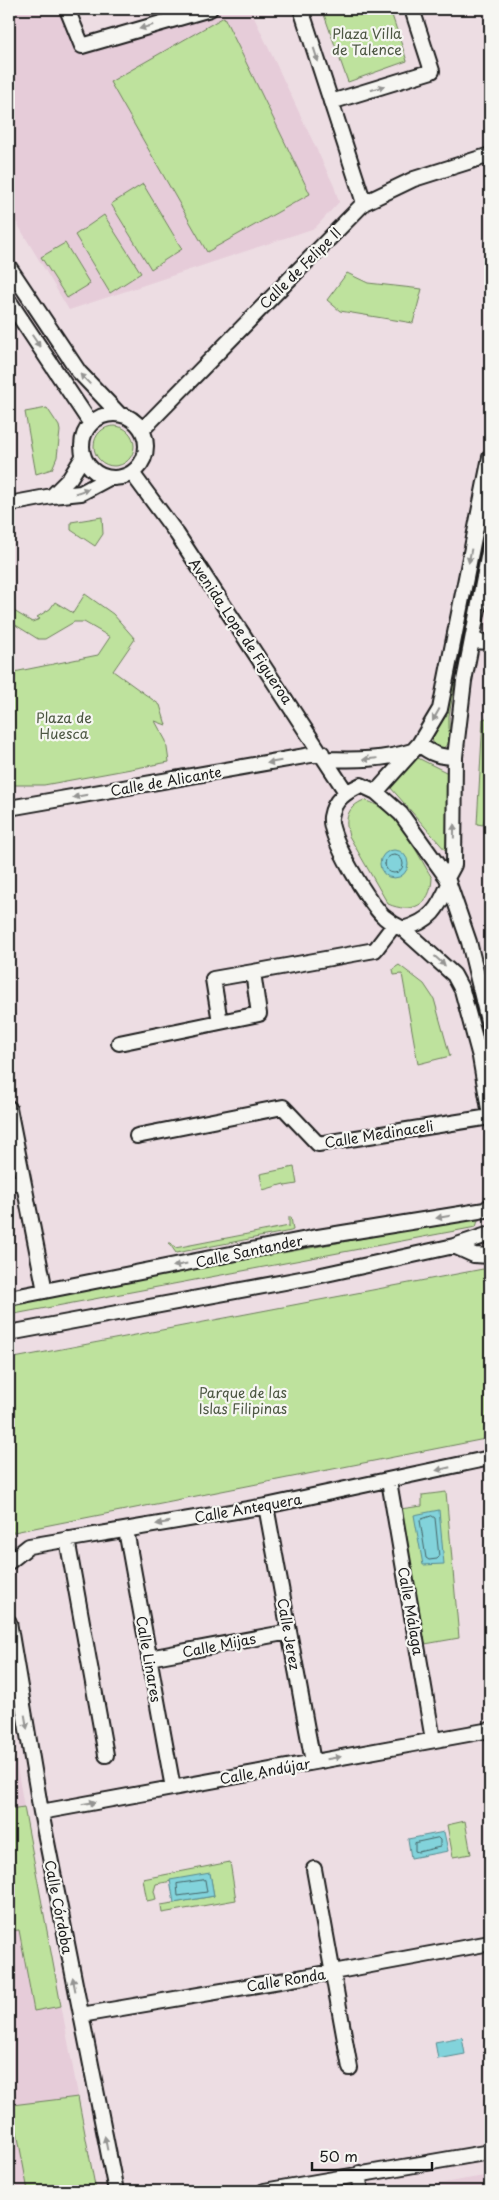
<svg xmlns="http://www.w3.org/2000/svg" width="499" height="2200" font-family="'Playpen Sans',sans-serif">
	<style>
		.built { fill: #e6ccd9 }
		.green { fill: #bee29d; stroke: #6d7f5c }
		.water { fill: #82d3db; stroke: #598a8f }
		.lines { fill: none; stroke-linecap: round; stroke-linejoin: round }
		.shore { stroke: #456568; stroke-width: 1 }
		.street-casing { stroke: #1c1c1c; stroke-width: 18 }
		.street { stroke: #f6f6f2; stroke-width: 14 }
		.oneway { fill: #949492 }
		.labels { text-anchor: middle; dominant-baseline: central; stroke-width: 4.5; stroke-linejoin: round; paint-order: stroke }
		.park-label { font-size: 14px; fill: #4d5743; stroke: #f6f6f2 }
		.street-label { font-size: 14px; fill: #1c1c1c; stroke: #f6f6f2 }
	</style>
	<rect width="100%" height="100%" fill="#eddde3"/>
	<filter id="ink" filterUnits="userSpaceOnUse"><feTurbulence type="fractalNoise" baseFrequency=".02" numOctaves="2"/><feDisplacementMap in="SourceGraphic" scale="10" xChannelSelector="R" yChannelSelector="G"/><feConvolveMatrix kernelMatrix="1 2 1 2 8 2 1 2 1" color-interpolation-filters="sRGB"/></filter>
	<g filter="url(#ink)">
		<path class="built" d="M9,9H59L79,54L218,9H250L334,186L339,202L315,228L69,310L9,210Z
			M9,1721L24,1807L96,2191H9Z
			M490,2175V2191H396Z"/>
		<path class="green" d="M322,9H390L407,61L348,82Z
			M224,17L310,194L207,252L110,82Z
			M143,184L182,249L151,269L111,204Z
			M104,215L141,273L110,293L75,235Z
			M65,243L90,284L67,298L41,257Z
			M347,273L368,283L422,289L413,323L340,311L327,300Z
			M47,408L59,426L60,431L57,457L52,469L36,474L25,412Z
			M94 446a20 20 0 1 1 40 0a20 20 0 1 1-40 0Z
			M102,517L103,534L95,546L71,530V522Z
			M85,594L113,614L135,639L113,671L160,705L166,725L155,721L166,741L169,762L44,785H11L9,779V673L98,655L110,637L84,622H74L45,639H38L9,621V608L32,622L40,619L37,617L50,609L55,602L73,613Z
			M453,682H455L449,716V743L442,749L435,748L432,739L444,716Z
			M490,717V794L483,825L477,824L483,719Z
			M416,757L448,773L446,851L390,787Z
			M364,800C398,809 415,850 432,878C431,906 411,914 388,904L349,836C344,819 347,807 364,800Z
			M399,965L424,984L434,999L450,1056L418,1064L402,974L394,975L393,969Z
			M294,1167L297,1184L285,1186L284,1184L263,1190L260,1174Z
			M289,1217H291L293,1230L291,1231L176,1253L169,1243H171L175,1248L289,1226Z
			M479,1217L476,1227L9,1315V1303Z
			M483,1269L490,1273V1438L9,1533V1359Z
			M446,1492L459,1638L425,1644L400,1509L422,1506V1495Z
			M24,1807L61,2006L34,2011L19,1930L9,1931V1809Z
			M465,1821L471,1854L453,1857L447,1825Z
			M230,1862L236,1900L162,1913L161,1905L214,1896L210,1874L156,1884L154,1891L156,1899L147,1901L143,1879Z
			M78,2097L96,2191H28L12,2105Z"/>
		<path class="water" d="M380 864a14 14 0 1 1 28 0a14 14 0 1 1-28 0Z
			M439,1510L444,1564L423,1565L414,1515Z
			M444,1832L448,1851L411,1858L408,1839Z
			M210,1873L214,1896L174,1903L170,1880Z
			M462,2037L465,2054L438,2059L435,2042Z"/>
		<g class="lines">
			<path class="shore" d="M385 864a9 9 0 1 1 18 0a9 9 0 1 1-18 0Z
				M432,1516L435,1518L439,1557L437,1559L429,1560L426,1558L420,1520Z
				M438,1838L440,1840V1847L418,1852L415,1851V1843Z
				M205,1880L207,1892L178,1896L177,1884Z"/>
			<g class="street-casing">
				<path id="street" d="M67,9L82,46L210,9
					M301,9L364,203
					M331,102L432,71L412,9
					M9,267L79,372L119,414
					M9,301L91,424
					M82 446a32 32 0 1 1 64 0a32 32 0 1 1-64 0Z
					M142,430L364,203L414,179L490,155
					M132,473L177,534L346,792
					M52,496L70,478L83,457
					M9,504L52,496L81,493L109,478
					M472,641L490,642
					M419,744C431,754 440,757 455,757
					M326,759C356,760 384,760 412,751
					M376,792L419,744L440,709L490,457
					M9,808L322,753
					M447,878L454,865L455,757L464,681L490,547
					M403,929C431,921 438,909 449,884
					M220,1022L213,979L253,972
					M490,1029L469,942L447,878L401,814L376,792L361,785C346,792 334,799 331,817C328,837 369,903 384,917C390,922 396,926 403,929L454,975L462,990L480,1057L490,1115
					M119,1043L259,1014L253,972L375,950L394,925
					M9,1108L45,1291
					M137,1136L283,1107L318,1144L490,1117
					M9,1184L23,1181
					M454,1246L474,1255L490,1256
					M9,1298L312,1238L485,1210L490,1206
					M9,1333L317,1276L454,1246L490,1234
					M389,1481L433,1740
					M266,1506L313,1762
					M126,1530L173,1788
					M67,1539L106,1755
					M9,1562L29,1546L266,1506L490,1458
					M9,1622L41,1812L116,2191
					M149,1658L289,1632
					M41,1812L490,1730
					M314,1869L350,2068
					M81,2015L333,1972L490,1943
					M360,2173L359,2180L361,2191
					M264,2191L490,2152"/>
			</g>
			<use href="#street" class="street"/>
		</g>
		<defs><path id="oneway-solid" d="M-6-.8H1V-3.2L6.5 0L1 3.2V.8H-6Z" transform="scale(1.25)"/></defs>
		<g class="oneway">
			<use href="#oneway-solid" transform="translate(146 27) rotate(164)"/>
			<use href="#oneway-solid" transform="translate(316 55) rotate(72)"/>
			<use href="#oneway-solid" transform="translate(378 88) rotate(-17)"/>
			<use href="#oneway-solid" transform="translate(36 341) rotate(56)"/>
			<use href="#oneway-solid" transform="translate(85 379) rotate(-134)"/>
			<use href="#oneway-solid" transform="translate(82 491) rotate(-19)"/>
			<use href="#oneway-solid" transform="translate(470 556) rotate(101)"/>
			<use href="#oneway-solid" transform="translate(436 715) rotate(119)"/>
			<use href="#oneway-solid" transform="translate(370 759) rotate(175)"/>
			<use href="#oneway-solid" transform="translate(274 762) rotate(170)"/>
			<use href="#oneway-solid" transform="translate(80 796) rotate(170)"/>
			<use href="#oneway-solid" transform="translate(454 831) rotate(-89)"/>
			<use href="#oneway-solid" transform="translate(440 961) rotate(42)"/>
			<use href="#oneway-solid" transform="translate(443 1217) rotate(171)"/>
			<use href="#oneway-solid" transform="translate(180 1265) rotate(168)"/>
			<use href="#oneway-solid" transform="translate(443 1469) rotate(167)"/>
			<use href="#oneway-solid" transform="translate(163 1523) rotate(170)"/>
			<use href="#oneway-solid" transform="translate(26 1722) rotate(80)"/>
			<use href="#oneway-solid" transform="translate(334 1758) rotate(-10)"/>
			<use href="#oneway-solid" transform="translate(89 1803) rotate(-10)"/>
			<use href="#oneway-solid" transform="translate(74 1984) rotate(-101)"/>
			<use href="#oneway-solid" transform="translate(106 2143) rotate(-101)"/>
		</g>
	</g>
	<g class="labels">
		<g class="park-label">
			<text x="367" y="33">Plaza Villa<tspan x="367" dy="16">de Talence</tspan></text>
			<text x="64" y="717">Plaza de<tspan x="64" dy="16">Huesca</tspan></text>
			<text x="243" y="1392">Parque de las<tspan x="243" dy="16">Islas Filipinas</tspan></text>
		</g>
		<g class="street-label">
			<text transform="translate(300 268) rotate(-45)">Calle de Felipe II</text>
			<text transform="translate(241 631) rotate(56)">Avenida Lope de Figueroa</text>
			<text transform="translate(166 781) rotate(-10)">Calle de Alicante</text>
			<text transform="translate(379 1134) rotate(-9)">Calle Medinaceli</text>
			<text transform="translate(249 1251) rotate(-12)">Calle Santander</text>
			<text transform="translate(248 1508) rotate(-10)">Calle Antequera</text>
			<text transform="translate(411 1611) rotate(80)">Calle Málaga</text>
			<text transform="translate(289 1634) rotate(80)">Calle Jerez</text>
			<text transform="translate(219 1645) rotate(-11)">Calle Mijas</text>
			<text transform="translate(149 1659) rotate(80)">Calle Linares</text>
			<text transform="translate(265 1771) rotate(-10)">Calle Andújar</text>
			<text transform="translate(59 1907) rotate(79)">Calle Córdoba</text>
			<text transform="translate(286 1980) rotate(-9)">Calle Ronda</text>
		</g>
	</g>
	<rect width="499" height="2200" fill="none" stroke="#f6f6f2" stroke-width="30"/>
	<rect x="15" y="15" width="469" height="2170" fill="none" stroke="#1c1c1c" stroke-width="2" filter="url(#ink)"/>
	<path d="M312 2162v8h120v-8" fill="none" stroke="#1c1c1c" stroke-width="2.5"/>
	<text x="319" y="2162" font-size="15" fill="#1c1c1c" stroke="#f6f6f2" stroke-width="4" paint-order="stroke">50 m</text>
</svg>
